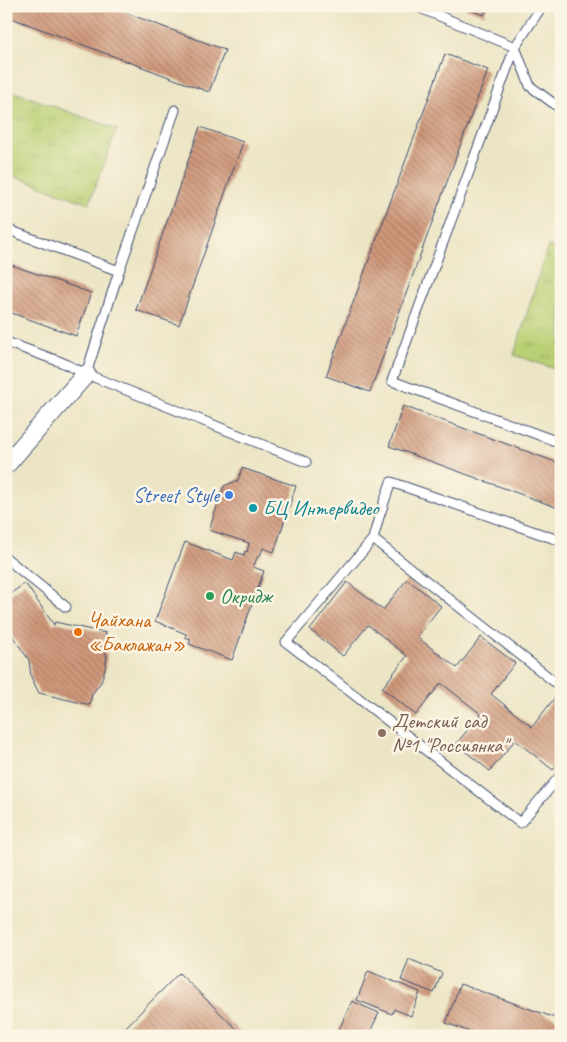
<svg xmlns="http://www.w3.org/2000/svg" width="567" height="1042" font-family="Caveat,sans-serif">
	<style>
		.grass { fill: url(#grass-tufts); stroke: #6a7f68 }
		.building { fill: url(#building-back-hatch) }
		.lines { fill: none; stroke-linecap: round; stroke-linejoin: round }
		.lane-casing { stroke: #3a4a6d; stroke-width: 11 }
		.street-casing { stroke: #3a4a6d; stroke-width: 20 }
		.lane { stroke: #fff; stroke-width: 9 }
		.street { stroke: #fff; stroke-width: 18 }
		.shop-dot { fill: #3f7fe0; stroke: #fcf5e5; stroke-width: 2 }
		.culture-dot { fill: #0f9aa8; stroke: #fcf5e5; stroke-width: 2 }
		.leisure-dot { fill: #2e9e5b; stroke: #fcf5e5; stroke-width: 2 }
		.food-dot { fill: #e8710a; stroke: #fcf5e5; stroke-width: 2 }
		.education-dot { fill: #8d6e63; stroke: #fcf5e5; stroke-width: 2 }
		.labels { text-anchor: middle; dominant-baseline: central; stroke-width: 5; stroke-linejoin: round; paint-order: stroke }
		.shop-label { font-size: 21px; fill: #366cbe; stroke: #fcf5e5; text-anchor: end }
		.culture-label { font-size: 21px; fill: #0d838f; stroke: #fcf5e5; text-anchor: start }
		.leisure-label { font-size: 21px; fill: #27864d; stroke: #fcf5e5; text-anchor: start }
		.food-label { font-size: 21px; fill: #c56008; stroke: #fcf5e5; text-anchor: start }
		.education-label { font-size: 21px; fill: #785e54; stroke: #fcf5e5; text-anchor: start }
	</style>
	<defs>
		<pattern id="grass-tufts" width="24" height="20" patternUnits="userSpaceOnUse" patternTransform="scale(1.25)"><rect width="24" height="20" fill="#b9cf73"/><path d="M3 7l-1-3M5 7V3M7 7l1-3M15 17l-1-3M17 17v-4M19 17l1-3" fill="none" stroke="#9eb266"/></pattern>
		<pattern id="building-back-hatch" width="6" height="6" patternUnits="userSpaceOnUse" patternTransform="scale(1.25)"><rect width="6" height="6" fill="#cf987a"/><path d="M-1 5l2 2M0 0l6 6M5-1l2 2" fill="none" stroke="#a77c67"/></pattern>
	</defs>
	<rect width="100%" height="100%" fill="#fcf5e5"/>
	<filter id="ink" filterUnits="userSpaceOnUse"><feTurbulence type="fractalNoise" baseFrequency=".02" numOctaves="2"/><feDisplacementMap in="SourceGraphic" scale="10" xChannelSelector="R" yChannelSelector="G"/><feConvolveMatrix kernelMatrix="1 2 1 2 8 2 1 2 1" color-interpolation-filters="sRGB"/></filter>
	<filter id="wash" filterUnits="userSpaceOnUse"><feTurbulence type="fractalNoise" baseFrequency=".0096" numOctaves="4" result="noise"/><feDisplacementMap in="SourceGraphic" scale="20" xChannelSelector="R" yChannelSelector="G"/><feGaussianBlur stdDeviation="1.12" result="paint"/><feColorMatrix in="noise" values="0 0 0 0 0 0 0 0 0 0 0 0 0 0 0 0 0 1.4 0 .05"/><feComposite in="paint" operator="in"/></filter>
	<g filter="url(#wash)">
		<rect width="100%" height="100%" fill="#ece5c5"/>
		<path class="grass" d="M6,89L117,129L89,204L6,173Z
			M548,246L561,251V371L514,355Z"/>
		<g id="blocks">
			<path class="building" d="M6,6H108L225,50L209,92L6,16Z
				M460,6H488L484,15Z
				M445,54L488,70L370,392L326,376Z
				M200,127L243,142L179,325L136,310Z
				M6,263L91,293L76,336L6,311Z
				M403,406L561,464V509L389,446Z
				M242,468L296,486L274,552L263,548L260,556H258L253,567L264,571L232,660L189,644L191,639L185,637L186,634L155,621L185,542L233,560L236,552L244,555L245,551L247,552L249,543L209,530L224,486L238,480Z
				M407,579L441,606L417,637L457,668L481,637L515,663L491,694L532,727L556,696L561,699V760L553,770L515,740L490,771L456,744L481,714L441,683L416,715L382,688L407,656L368,625L343,656L310,630L347,582L383,610Z
				M25,583L54,625L55,622L106,633L103,646L107,656L105,669L101,682L92,694L90,705L39,693L31,677L29,660L6,627V597Z
				M409,959L442,973L434,993L401,980Z
				M368,971L420,992L411,1016L394,1009L392,1014L357,1000Z
				M179,973L244,1036H117Z
				M460,984L561,1020V1036H481L446,1023Z
				M352,1001L379,1013L368,1036H336Z"/>
		</g>
	</g>
	<g filter="url(#ink)">
		<use href="#blocks" fill-opacity="0" stroke="#3a4a6d" stroke-width="1"/>
		<g class="lines">
			<g class="lane-casing">
				<path id="lane" d="M415,6L515,47L542,6
					M515,47L392,381L561,443
					M515,47L530,86L561,109
					M6,229L119,271
					M6,342L61,362L86,374L306,462
					M86,374L119,271L175,110
					M373,539L561,687
					M561,541L391,482L379,517L373,539L286,642L520,823L561,775
					M6,558L66,607"/>
			</g>
			<g class="street-casing">
				<path id="street" d="M6,465L86,374"/>
			</g>
			<use href="#lane" class="lane"/>
			<use href="#street" class="street"/>
		</g>
	</g>
	<circle class="shop-dot" cx="229" cy="495" r="5"/>
	<circle class="culture-dot" cx="253" cy="508" r="5"/>
	<circle class="leisure-dot" cx="210" cy="596" r="5"/>
	<circle class="food-dot" cx="78" cy="632" r="5"/>
	<circle class="education-dot" cx="382" cy="733" r="5"/>
	<g class="labels">
		<g class="shop-label">
			<text x="219" y="495">Street Style</text>
		</g>
		<g class="culture-label">
			<text x="263" y="508">БЦ Интервидео</text>
		</g>
		<g class="leisure-label">
			<text x="220" y="596">Окридж</text>
		</g>
		<g class="food-label">
			<text x="88" y="620">Чайхана<tspan x="88" dy="24">«Баклажан»</tspan></text>
		</g>
		<g class="education-label">
			<text x="392" y="721">Детский сад<tspan x="392" dy="24">№1 "Россиянка"</tspan></text>
		</g>
	</g>
	<rect width="567" height="1042" fill="none" stroke="#fcf5e5" stroke-width="25"/>
</svg>
